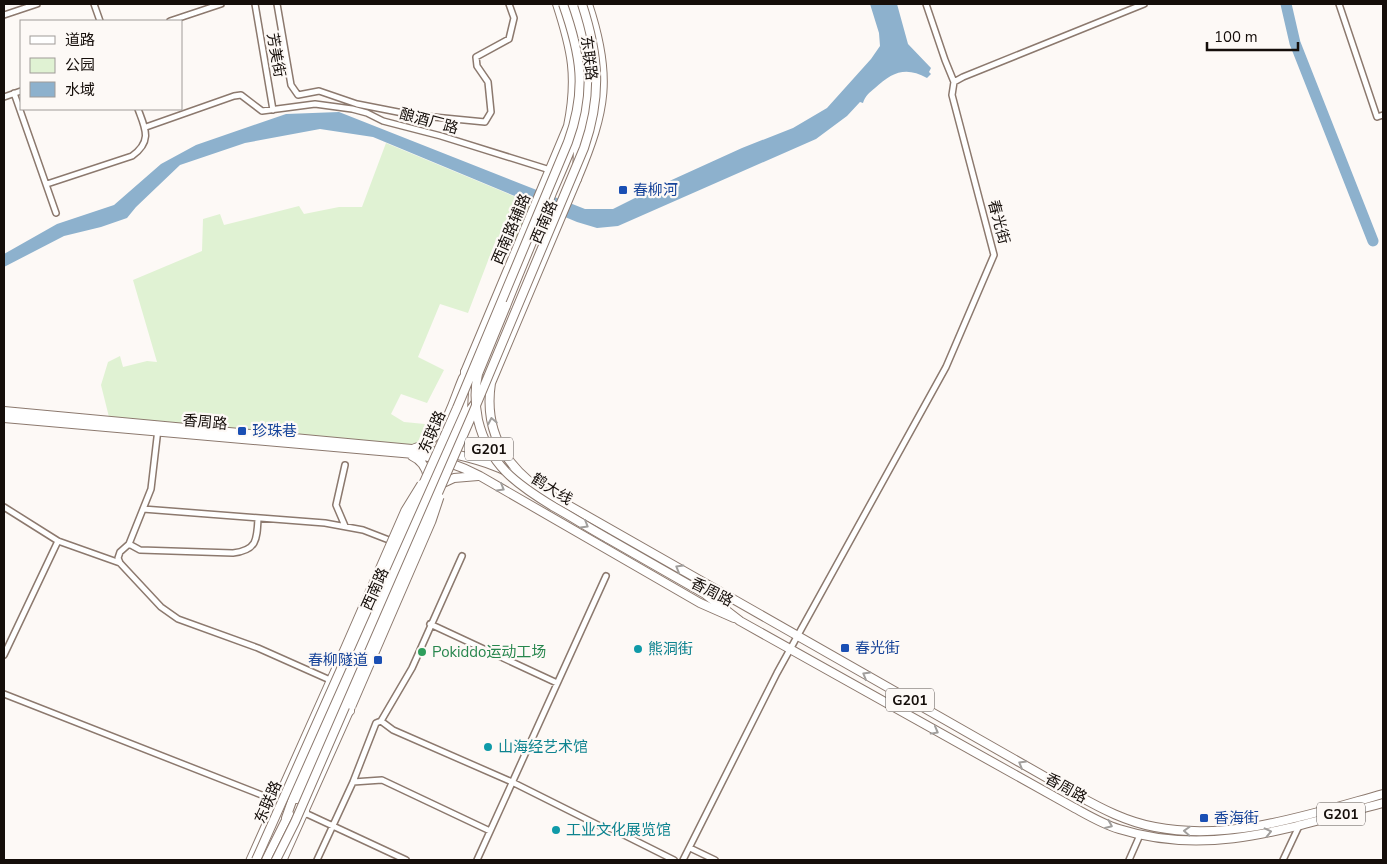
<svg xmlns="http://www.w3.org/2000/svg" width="1387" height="864" font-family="'Nunito Sans','Noto Sans SC',sans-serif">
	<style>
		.green { fill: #e0f2d3 }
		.water { fill: #8db1cd }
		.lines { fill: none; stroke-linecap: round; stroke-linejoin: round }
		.river { stroke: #8db1cd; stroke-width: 11 }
		.minor-casing { stroke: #8c796e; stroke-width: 8 }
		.secondary-casing { stroke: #8c796e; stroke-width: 9 }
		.primary-casing { stroke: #8c796e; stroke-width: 10 }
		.trunk-casing { stroke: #8c796e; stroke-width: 10 }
		.minor { stroke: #fff; stroke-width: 5 }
		.secondary { stroke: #fff; stroke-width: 7 }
		.primary { stroke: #fff; stroke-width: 8 }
		.trunk { stroke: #fff; stroke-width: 8 }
		.secondary-bridge-casing { stroke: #8c796e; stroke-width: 9; stroke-linecap: butt }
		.trunk-bridge-casing { stroke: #8c796e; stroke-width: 10; stroke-linecap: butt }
		.secondary-bridge { stroke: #fff; stroke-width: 7 }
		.trunk-bridge { stroke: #fff; stroke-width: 8 }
		.oneway { stroke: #a19f9d }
		.transit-dot { fill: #1a4fb4; stroke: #fdf9f6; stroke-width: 2 }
		.culture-dot { fill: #0f9aa8; stroke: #fdf9f6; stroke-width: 2 }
		.leisure-dot { fill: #2e9e5b; stroke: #fdf9f6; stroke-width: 2 }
		.labels { text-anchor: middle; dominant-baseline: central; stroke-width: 4.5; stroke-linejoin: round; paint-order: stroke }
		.shield { fill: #fdf9f6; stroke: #5b5451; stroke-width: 1 }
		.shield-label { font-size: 14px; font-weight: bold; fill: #150e0a }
		.street-label { font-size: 15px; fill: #150e0a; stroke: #fdf9f6 }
		.transit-label { font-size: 15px; fill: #164399; stroke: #fdf9f6; text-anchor: start }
		.culture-label { font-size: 15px; fill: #0d838f; stroke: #fdf9f6; text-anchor: start }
		.leisure-label { font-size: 15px; fill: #27864d; stroke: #fdf9f6; text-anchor: start }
	</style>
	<rect width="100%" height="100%" fill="#fdf9f6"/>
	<path class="green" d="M386,143L533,204L516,242L497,237L468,313L440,304L418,357L444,370L427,403L401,394L391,414L404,422L425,424L416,447L109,417L101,385L108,362L120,356L123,367L147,361L157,362L133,280L202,251L203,219L220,214L224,225L299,206L304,214L339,207H362Z"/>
	<path class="water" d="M870,4H897L908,44L931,68L929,72L931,74L927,78C906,66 892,72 875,88C869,93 865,96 863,103L860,102L847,116L816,139L618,226L597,228L577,222L373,137L320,129L245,143L180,165L136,207L127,218L101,227L64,236L4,267V254L57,224L114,205L161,164L196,145L286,114L339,112L585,209H613L665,183L742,148L793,128L827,108L871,59L880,46L879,33Z"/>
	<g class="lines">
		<path class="river" d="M1286,4L1295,43L1373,241"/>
		<g class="minor-casing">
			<path id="minor" d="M94,4L100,21
				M255,4L273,110
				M277,4L291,85L298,95L319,91L357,104L413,115L485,122L491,112L488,82L477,66L476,57L509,39L514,18L509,4
				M926,4L945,60L954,82
				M1339,4L1377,117L1383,115
				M4,15L37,4
				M170,21L221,4
				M14,93L56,213
				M4,97L21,91
				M146,127L234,96L241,95L262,111L315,104L352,109L367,113L383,121L441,136L550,170
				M47,184L132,156C153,141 145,128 138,109
				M158,429L151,489L129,544L120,552L118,558L120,563L161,607L178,619L258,648L330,680
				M4,507L58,541L120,563
				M143,509L325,523L363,530L394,542
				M345,526L336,505L345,465
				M129,544L140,550L233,553C257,550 257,540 258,518
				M430,624L557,683
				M4,655L58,541
				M4,694L277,801
				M381,721L393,730L512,782L602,827L612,829L674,860
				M353,782L382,780L490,831
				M305,813L406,860
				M690,848L715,860
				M317,860L353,782L376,723L381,721L412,668L462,556
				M477,860L606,576
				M683,860L777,673L946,367L994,255L952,95L954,82L963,77L1144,4
				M1129,860L1140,835
				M1283,860L1300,824"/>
		</g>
		<g class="secondary-casing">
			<path id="secondary" d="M250,860L339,661
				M283,860L351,708"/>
		</g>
		<g class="primary-casing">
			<path id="primary" d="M577,179C606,110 612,76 588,4
				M4,411L444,452C475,458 500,466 527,482
				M4,418L414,454C438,458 459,465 480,476L700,603L734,618
				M415,448C445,441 452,403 463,378
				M412,456C421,460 426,467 428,477
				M439,485L454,478L478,476
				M338,718L350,711
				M297,799L468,413L476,402
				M304,799L305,813
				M286,818L298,784L463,410L465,372L568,126C578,77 572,50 557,4
				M266,860L289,814"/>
		</g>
		<g class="trunk-casing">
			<path id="trunk" d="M576,4L589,52L592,84L588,115L578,146L577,179L491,383C484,428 502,462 538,488L1077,795C1102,809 1127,822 1155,827C1230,842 1311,814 1383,794
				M506,306C521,268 537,231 552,193C567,158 584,124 586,85C587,57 579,30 570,4
				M465,372L491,383
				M607,538L705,594L740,621L1071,806C1086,814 1102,824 1119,829C1211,858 1294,826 1383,803"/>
		</g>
		<use href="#minor" class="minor"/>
		<use href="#secondary" class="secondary"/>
		<use href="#primary" class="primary"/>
		<use href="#trunk" class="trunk"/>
		<g class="secondary-bridge-casing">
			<path id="secondary-bridge" d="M339,661L405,510L421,484
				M352,706L432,521L440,497"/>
		</g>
		<g class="trunk-bridge-casing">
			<path id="trunk-bridge" d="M506,306L478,374C474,390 475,404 478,420C489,465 516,484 554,507C572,517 589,528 607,538
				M256,860L457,408L568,142C587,90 581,55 563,4
				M276,860L295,822L472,415L584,148C602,96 599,56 582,4"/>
		</g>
		<use href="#secondary-bridge" class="secondary-bridge"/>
		<use href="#trunk-bridge" class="trunk-bridge"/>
	</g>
	<defs><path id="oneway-chevron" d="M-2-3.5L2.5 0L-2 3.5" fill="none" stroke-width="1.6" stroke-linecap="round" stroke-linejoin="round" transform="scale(1.25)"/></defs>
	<g class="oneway">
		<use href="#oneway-chevron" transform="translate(492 421) rotate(-101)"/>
		<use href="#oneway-chevron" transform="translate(501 488) rotate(30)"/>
		<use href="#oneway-chevron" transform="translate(585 525) rotate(31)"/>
		<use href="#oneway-chevron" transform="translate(679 568) rotate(-150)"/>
		<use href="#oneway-chevron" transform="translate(866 675) rotate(-150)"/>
		<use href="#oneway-chevron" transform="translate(935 731) rotate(29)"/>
		<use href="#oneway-chevron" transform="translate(1022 764) rotate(-150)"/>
		<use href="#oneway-chevron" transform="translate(1109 825) rotate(23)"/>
		<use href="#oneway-chevron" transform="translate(1187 831) rotate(-177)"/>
		<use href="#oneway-chevron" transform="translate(1268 832) rotate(-13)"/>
	</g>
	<g class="transit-dot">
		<rect x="618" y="185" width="10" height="10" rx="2.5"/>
		<rect x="237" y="426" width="10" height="10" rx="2.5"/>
		<rect x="840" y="643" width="10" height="10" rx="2.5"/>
		<rect x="373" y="655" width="10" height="10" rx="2.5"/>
		<rect x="1199" y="813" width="10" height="10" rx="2.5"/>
	</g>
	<g class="culture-dot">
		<circle cx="638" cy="649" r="5"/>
		<circle cx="488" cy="747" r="5"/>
		<circle cx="556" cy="830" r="5"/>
	</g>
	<circle class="leisure-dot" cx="422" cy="652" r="5"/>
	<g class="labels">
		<g class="shield">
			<rect x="465" y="437.5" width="48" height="23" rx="4"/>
			<rect x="886" y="688.5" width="48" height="23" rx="4"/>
			<rect x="1317" y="802.5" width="48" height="23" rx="4"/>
		</g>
		<g class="shield-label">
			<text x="489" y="449">G201</text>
			<text x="910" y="700">G201</text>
			<text x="1341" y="814">G201</text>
		</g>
		<g class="street-label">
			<text transform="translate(276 55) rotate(80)">芳美街</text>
			<text transform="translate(589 58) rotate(83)">东联路</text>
			<text transform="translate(429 121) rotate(15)">酿酒厂路</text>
			<text transform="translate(544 222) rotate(-67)">西南路</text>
			<text transform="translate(999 222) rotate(75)">春光街</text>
			<text transform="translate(511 229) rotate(-67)">西南路辅路</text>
			<text transform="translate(205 422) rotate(5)">香周路</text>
			<text transform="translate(432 432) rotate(-66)">东联路</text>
			<text transform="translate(552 489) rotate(32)">鹤大线</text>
			<text transform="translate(375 589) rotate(-66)">西南路</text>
			<text transform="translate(712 592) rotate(27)">香周路</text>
			<text transform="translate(1066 788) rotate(29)">香周路</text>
			<text transform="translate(268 802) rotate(-66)">东联路</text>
		</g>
		<g class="transit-label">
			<text x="633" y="190">春柳河</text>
			<text x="252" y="431">珍珠巷</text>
			<text x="855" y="648">春光街</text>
			<text x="368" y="660" text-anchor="end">春柳隧道</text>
			<text x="1214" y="818">香海街</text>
		</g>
		<g class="culture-label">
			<text x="648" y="649">熊洞街</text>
			<text x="498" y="747">山海经艺术馆</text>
			<text x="566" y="830">工业文化展览馆</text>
		</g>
		<g class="leisure-label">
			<text x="432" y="652">Pokiddo运动工场</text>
		</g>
	</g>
	<rect width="1387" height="864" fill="none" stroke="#150e0a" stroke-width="10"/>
	<rect x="20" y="20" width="162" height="90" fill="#fdf9f6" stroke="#a09b98"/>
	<rect x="30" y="36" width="25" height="8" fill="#ffffff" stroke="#a09b98"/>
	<text x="65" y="45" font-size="15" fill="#150e0a">道路</text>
	<rect x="30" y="58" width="25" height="15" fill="#e0f2d3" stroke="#a09b98"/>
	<text x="65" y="70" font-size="15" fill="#150e0a">公园</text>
	<rect x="30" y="82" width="25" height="15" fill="#8db1cd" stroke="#a09b98"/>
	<text x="65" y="95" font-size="15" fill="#150e0a">水域</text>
	<path d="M1207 42v8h91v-8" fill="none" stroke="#150e0a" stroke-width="2.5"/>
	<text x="1214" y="42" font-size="15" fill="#150e0a" stroke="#fdf9f6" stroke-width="4" paint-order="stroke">100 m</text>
</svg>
